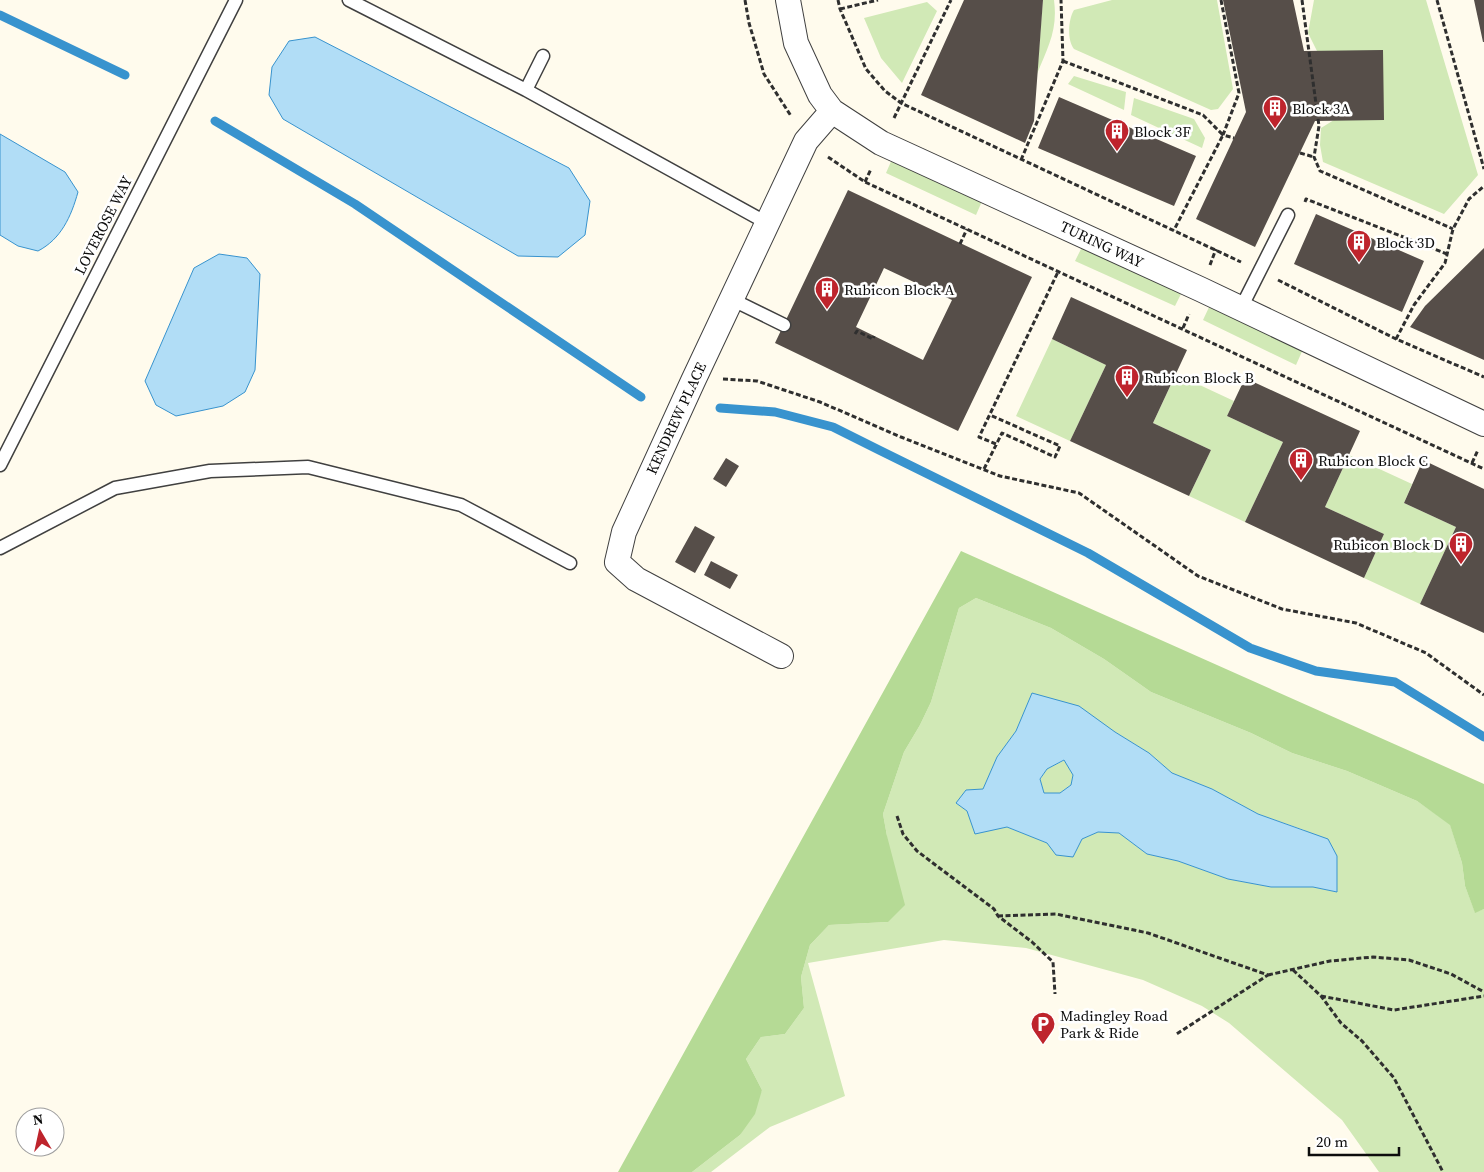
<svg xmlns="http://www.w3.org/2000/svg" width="1484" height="1172" viewBox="0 0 1484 1172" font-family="'Source Serif 4',serif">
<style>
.green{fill:#d1e9b6;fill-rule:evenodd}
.forest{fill:#b5da95}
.water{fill:#b1ddf6;stroke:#3893ce;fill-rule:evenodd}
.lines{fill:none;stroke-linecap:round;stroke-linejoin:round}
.stream{stroke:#3893ce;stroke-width:9}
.building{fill:#564e49;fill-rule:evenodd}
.lane-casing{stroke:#404040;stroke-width:15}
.street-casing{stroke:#404040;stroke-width:26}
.path{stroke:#2f2f2f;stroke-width:3;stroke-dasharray:5 2.5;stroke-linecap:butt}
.lane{stroke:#fff;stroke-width:12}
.street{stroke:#fff;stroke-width:24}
.labels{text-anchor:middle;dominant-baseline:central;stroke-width:5;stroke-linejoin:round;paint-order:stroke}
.poi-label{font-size:15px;fill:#0d0d0d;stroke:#fff;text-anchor:start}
.street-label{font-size:15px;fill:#0d0d0d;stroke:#fff}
</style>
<rect width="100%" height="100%" fill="#fffbed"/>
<path class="green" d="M1043 0H1054C1058 30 1048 47 1037 74Z
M1112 0H1217L1233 89 1218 109 1211 110 1074 49C1067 40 1068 20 1074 10Z
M1314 0H1426L1478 175 1444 214 1323 162 1320 145 1321 128 1334 120 1317 51 1308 33Z
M927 2 937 11 902 83 881 58 864 18Z
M1074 76 1126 92 1124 110 1068 84Z
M1134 98 1194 119 1205 138 1202 148 1131 115Z
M893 157 983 199 976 215 886 173Z
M1083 245 1183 290 1175 306 1075 261Z
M1211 303 1304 347 1296 365 1203 320Z
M1052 339 1106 365 1070 441 1016 416Z
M1176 374 1234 401 1227 416 1283 442 1245 522 1189 496 1211 450 1153 423Z
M1349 455 1412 484 1404 503 1456 527 1420 604 1364 578 1384 534 1325 507Z
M976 598 1051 628 1104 659 1151 692 1251 733 1292 753 1347 771 1417 801 1450 824 1462 863 1465 886 1475 912 1484 909V1172H1379L1342 1120 1229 1023 1202 1006 1143 980 1026 948 944 940 808 963 845 1096 770 1127 711 1172H692L740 1135 762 1090 746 1059 761 1037 785 1034 804 1008 801 977 810 945 829 925 888 922 887 836 883 814 904 752 920 725 931 702 959 608ZM1033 693 1115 732 1149 753 1172 773 1212 789 1258 814 1304 830 1337 892 1313 887H1271L1228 879 1178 861 1147 854 1119 833 1098 832 1082 839 1047 843 1007 827 975 833 967 811 956 803 983 790 997 757 1016 731Z
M1065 760 1073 775 1071 785 1060 793H1044L1040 780 1047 769Z"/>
<path class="forest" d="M961 551 1484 784V909L1475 913 1465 886 1462 863 1450 825 1417 801 1347 771 1292 753 1251 733 1151 692 1104 659 1051 628 976 598 959 608 931 702 920 725 904 752 883 814 887 836 905 905 888 922 829 925 810 945 801 977 804 1008 785 1034 761 1037 746 1059 762 1090 755 1114 740 1135 692 1172H618Z"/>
<path class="water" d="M315 37 569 168 590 201 585 235 558 257 518 256 283 119 269 95 272 67 289 41Z
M0 134 65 172 78 192C71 217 61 239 38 251L18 246 0 235Z
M219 254 247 258 260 274 255 370 245 392 223 406 176 416 156 405 145 381 194 268Z
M1032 693 1079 706 1115 732 1149 753 1172 773 1212 789 1258 814 1328 839 1337 856V892L1313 887H1271L1228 879 1178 861 1147 854 1119 833 1098 832 1082 839 1073 857 1056 855 1047 843 1007 827 975 834 967 811 956 803 966 790 983 789 997 757 1016 731ZM1064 760 1073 775 1071 785 1060 793H1044L1040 779 1047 769Z"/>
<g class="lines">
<path class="stream" d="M0 15 125 75
M215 121 355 204 641 397
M720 408 775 412 833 427 879 450 1088 553 1250 648 1316 671 1395 682 1484 737"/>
</g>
<path class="building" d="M964 0H1043L1034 121 1025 143 921 95Z
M1223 0H1293L1304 51 1383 50 1384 120 1315 121 1255 247 1196 219 1246 112Z
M1474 0H1484V42H1483Z
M1059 97 1196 156 1174 206 1038 148Z
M848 190 1032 277 958 431 775 343ZM884 268 952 300 923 360 856 327Z
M1316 214 1424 261 1402 312 1294 264Z
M1484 248V360L1410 327 1425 306Z
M1071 297 1187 350 1153 423 1211 450 1189 496 1070 441 1106 365 1052 339Z
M1245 378 1360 431 1325 507 1384 534 1364 578 1245 522 1283 442 1227 416Z
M726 458 739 466 726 487 713 479Z
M1423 460 1484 489V633L1420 604 1456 527 1404 503Z
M695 526 715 537 695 573 675 562Z
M711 561 738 575 730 589 704 575Z"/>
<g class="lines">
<defs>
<path id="lane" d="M349 0 526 90 767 223
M526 90 543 56
M731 299 784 325
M1241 308 1288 215
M0 465 236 0
M0 548 115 488 210 471 308 467 461 505 570 563"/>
<path id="street" d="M788 0 796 43 820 95 832 111 881 143 1200 289 1484 424
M781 656 636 579 617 562 624 532 693 381 806 141 832 111"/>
</defs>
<use href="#lane" class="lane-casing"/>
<use href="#street" class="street-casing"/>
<path class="path" d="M745 0 749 23 764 74 791 116
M838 0 840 9 866 69 885 91 901 103 1241 262
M1221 0 1239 93 1223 135 1234 138
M1302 0 1319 126 1314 157 1320 171 1453 229
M1437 0 1484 169
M840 9 878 0
M1063 61 1203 115 1223 135 1174 230
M894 118 951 0
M1300 153 1314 157
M828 157 865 182 1484 469
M1021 160 1063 61 1061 0
M865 182 871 169
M1305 202 1306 199 1447 254
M960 244 967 229
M1210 265 1216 249
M1278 280 1396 339 1484 377
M1183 328 1189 314
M855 334 857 331 873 339 874 336
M1396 339 1414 305 1445 263 1453 229 1469 199 1484 186
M723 379 757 381 820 402 901 437 1000 476 1079 493 1198 576 1282 609 1356 623 1426 653 1484 695
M996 444 979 437 1058 272
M1472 463 1478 450
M984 469 1002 433 1055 457 1060 446 990 415
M897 816 903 834 917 851 994 909 998 916 1032 942 1053 962 1055 994
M998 916 1056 914 1148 933 1268 975 1175 1035
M1293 970 1321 996 1341 1023 1362 1041 1394 1078 1443 1172
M1268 975 1330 961 1373 957 1409 960 1451 974 1484 992
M1321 996 1394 1010 1484 996"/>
<use href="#lane" class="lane"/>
<use href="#street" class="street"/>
</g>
<defs>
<symbol id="building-pin" viewBox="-11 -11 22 30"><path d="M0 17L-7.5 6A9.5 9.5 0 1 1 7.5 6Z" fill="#be242c" stroke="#fff"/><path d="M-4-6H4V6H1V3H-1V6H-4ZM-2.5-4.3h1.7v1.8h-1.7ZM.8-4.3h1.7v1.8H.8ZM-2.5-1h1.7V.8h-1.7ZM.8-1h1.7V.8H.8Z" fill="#fff"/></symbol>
<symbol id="parking-pin" viewBox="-11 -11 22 30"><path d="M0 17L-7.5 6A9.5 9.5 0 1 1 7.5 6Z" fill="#be242c" stroke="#fff"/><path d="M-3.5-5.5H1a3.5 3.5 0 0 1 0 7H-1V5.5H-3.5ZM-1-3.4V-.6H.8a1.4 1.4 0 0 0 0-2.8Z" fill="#fff"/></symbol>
</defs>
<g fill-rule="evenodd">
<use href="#building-pin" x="1261" y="94" width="28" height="38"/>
<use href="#building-pin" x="1103" y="117" width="28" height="38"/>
<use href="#building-pin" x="1345" y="228" width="28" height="38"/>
<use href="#building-pin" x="813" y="275" width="28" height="38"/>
<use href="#building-pin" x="1113" y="363" width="28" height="38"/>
<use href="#building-pin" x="1287" y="446" width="28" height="38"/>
<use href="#building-pin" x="1447" y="530" width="28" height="38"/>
<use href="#parking-pin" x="1029" y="1010" width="28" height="38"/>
</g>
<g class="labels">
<g class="poi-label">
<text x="1292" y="108">Block 3A</text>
<text x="1134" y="131">Block 3F</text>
<text x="1376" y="242">Block 3D</text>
<text x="844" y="289">Rubicon Block A</text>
<text x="1144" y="377">Rubicon Block B</text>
<text x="1318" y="460">Rubicon Block C</text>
<text x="1444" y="544" text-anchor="end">Rubicon Block D</text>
<text x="1060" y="1015">Madingley Road<tspan x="1060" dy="17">Park &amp; Ride</tspan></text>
</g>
<g class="street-label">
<text transform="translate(103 225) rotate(-63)">LOVEROSE WAY</text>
<text transform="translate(1102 244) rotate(25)">TURING WAY</text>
<text transform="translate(676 418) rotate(-65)">KENDREW PLACE</text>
</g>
</g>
<g transform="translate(40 1132) rotate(351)"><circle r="24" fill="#ffffff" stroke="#9e9e9e"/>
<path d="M0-4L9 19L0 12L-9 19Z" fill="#be242c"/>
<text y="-8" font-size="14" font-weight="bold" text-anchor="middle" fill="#0d0d0d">N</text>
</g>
<path d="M1309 1147v8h90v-8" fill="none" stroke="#0d0d0d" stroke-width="2.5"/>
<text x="1316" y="1147" font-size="15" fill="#0d0d0d" stroke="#ffffff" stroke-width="4" paint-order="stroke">20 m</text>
</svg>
